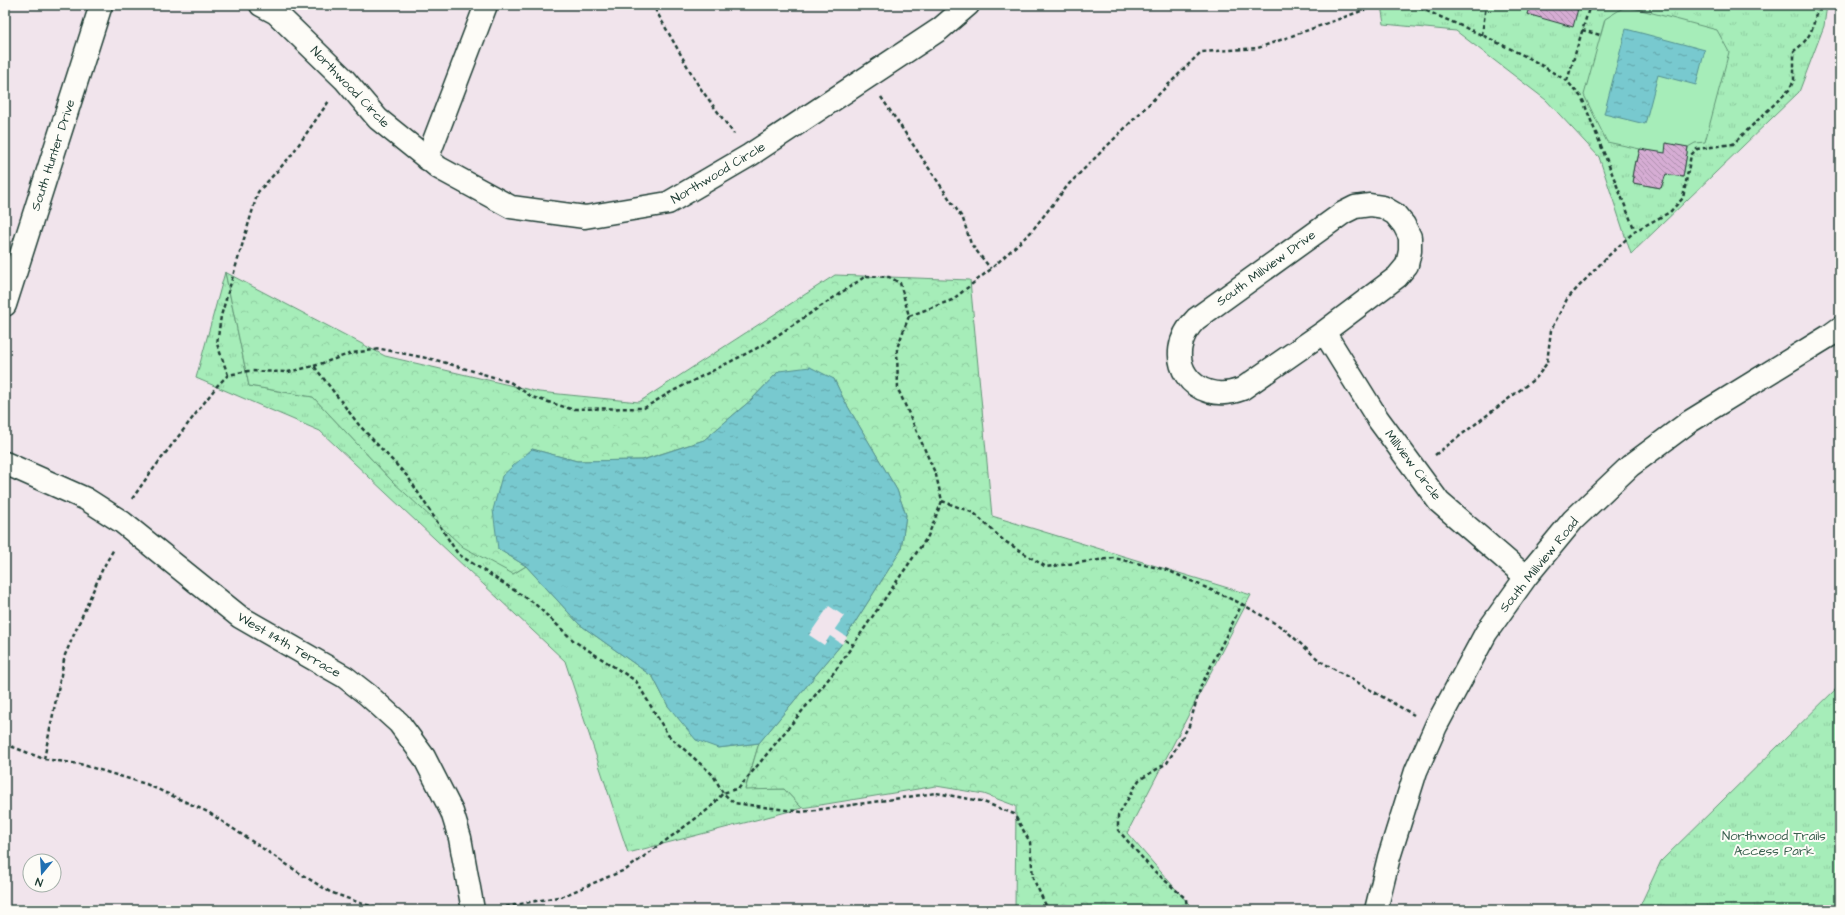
<svg xmlns="http://www.w3.org/2000/svg" width="1845" height="915" viewBox="0 0 1845 915" font-family="'Architects Daughter',sans-serif">
<style>
.grass{fill:url(#grass-tufts);stroke:#629576}
.forest{fill:url(#forest-crowns);stroke:#629576}
.pitch{fill:#a6edb9;stroke:#629576}
.water{fill:url(#water-ripples);stroke:#549191}
.pier{fill:#f1e4ec}
.building{fill:url(#building-back-hatch);stroke:#1f3d34}
.lines{fill:none;stroke-linecap:round;stroke-linejoin:round}
.street-casing{stroke:#1f3d34;stroke-width:25}
.path{stroke:#1f3d34;stroke-width:2.5;stroke-dasharray:4 3;stroke-linecap:butt}
.street{stroke:#fdfcf7;stroke-width:22}
.labels{text-anchor:middle;dominant-baseline:central;stroke-width:4;stroke-linejoin:round;paint-order:stroke}
.street-label{font-size:13px;fill:#1f3d34;stroke:#fdfcf7}
.park-label{font-size:13px;fill:#3a604f;stroke:#fdfcf7}
</style>
<defs>
<pattern id="grass-tufts" width="24" height="20" patternUnits="userSpaceOnUse"><rect width="24" height="20" fill="#a6edb9"/><path d="M3 7l-1-3M5 7V3M7 7l1-3M15 17l-1-3M17 17v-4M19 17l1-3" fill="none" stroke="#8ecca0"/></pattern>
<pattern id="forest-crowns" width="20" height="18" patternUnits="userSpaceOnUse"><rect width="20" height="18" fill="#a6edb9"/><path d="M2 6a3 3 0 1 1 6 0M12 15a3 3 0 1 1 6 0" fill="none" stroke="#8ecca0"/></pattern>
<pattern id="water-ripples" width="26" height="14" patternUnits="userSpaceOnUse"><rect width="26" height="14" fill="#78c9cf"/><path d="M2 4q2-2 4 0t4 0M15 11q2-2 4 0t4 0" fill="none" stroke="#62a4a9"/></pattern>
<pattern id="building-back-hatch" width="6" height="6" patternUnits="userSpaceOnUse"><rect width="6" height="6" fill="#d6add4"/><path d="M-1 5l2 2M0 0l6 6M5-1l2 2" fill="none" stroke="#ad8ead"/></pattern>
</defs>
<rect width="100%" height="100%" fill="#f1e4ec"/>
<filter id="ink" filterUnits="userSpaceOnUse"><feTurbulence type="fractalNoise" baseFrequency=".025" numOctaves="2"/><feDisplacementMap in="SourceGraphic" scale="8" xChannelSelector="R" yChannelSelector="G"/><feConvolveMatrix kernelMatrix="1 2 1 2 8 2 1 2 1" color-interpolation-filters="sRGB"/></filter>
<g filter="url(#ink)">
<path class="grass" d="M1381 5H1827L1824 26 1799 92 1631 254 1599 157 1546 100 1456 31 1384 24Z
M225 272 249 386 313 397 392 481 513 574 526 566 579 624 653 677 668 706 718 748 759 743 745 789H784L802 808 628 853 565 661 320 431 196 378Z
M1840 685V910H1638L1661 861Z"/>
<path class="forest" d="M225 272 385 356 539 392 639 402 835 275 970 280 992 516 1251 595 1127 833 1194 910H1015L1016 806 984 794 936 786 802 808 784 789 745 790 759 743 840 646 901 550 906 515 897 490 844 400 834 379 779 371 751 400 704 440 642 460 577 461 532 449 498 549 526 566 513 574 463 547 392 481 313 397 249 386Z"/>
<path class="pitch" d="M1626 6 1717 30 1729 52 1705 142 1695 143 1688 147 1683 177 1666 174 1661 188 1633 183 1634 177H1632L1635 161H1637L1640 149 1607 142 1584 95 1605 19Z"/>
<path class="water" d="M1626 29 1705 50 1696 85 1658 75 1645 124 1604 114Z
M810 367 834 379 844 400 897 490 906 515 901 550 840 646 759 743 718 748 696 740 668 706 653 677 579 624 526 566 498 549 493 510 502 476 532 449 577 461 643 460 704 440 751 400 779 371Z"/>
<path class="pier" d="M829 606 844 616 835 629 847 637 842 644 830 636 824 645 809 635Z"/>
<path class="building" d="M1530 5H1579L1573 27 1527 14Z
M1666 143 1688 147 1683 177 1666 174 1661 188 1633 183 1634 177H1632L1635 161 1637 162 1640 149 1665 153Z"/>
<g class="lines">
<defs>
<path id="street" d="M261 5 276 13 344 79 378 119 439 168 511 207 585 217 668 203 750 155 940 29 968 5
M427 159 486 5
M1370 205 1383 207 1395 214 1404 225 1410 237V251L1407 265 1397 277 1324 332 1242 389C1193 408 1158 357 1196 319L1343 213 1355 207Z
M5 305 101 5
M1324 332 1378 419 1439 502 1526 577
M5 463 86 499 122 522 240 617 345 677 368 695 399 723 424 757 452 812 460 838 473 910
M1376 910 1389 857 1416 771 1436 726 1486 633 1526 577 1573 520 1630 466 1689 422 1829 336 1840 328"/>
</defs>
<use href="#street" class="street-casing"/>
<path class="path" d="M661 5 655 9 698 85 734 134
M1406 5 1420 8 1482 35 1531 59 1567 81 1582 98 1635 231
M1582 30 1600 35
M1482 35 1486 5
M1567 81 1590 5
M881 97 963 219 971 244 991 269
M314 366 352 353 381 349 436 360 510 382 532 397 571 409 644 408 671 392 763 345 866 276 889 277 900 283 909 316 952 300 991 269 1031 232 1069 184 1201 52 1258 48 1378 5
M228 375 217 344 221 316 258 192 290 157 329 101
M1435 455 1537 377 1547 363 1551 330 1567 299 1605 259 1635 231 1670 212 1683 198 1691 155 1697 149 1733 144 1789 90 1794 80V51C1813 37 1813 26 1818 5
M132 499 148 476 217 386 228 375 248 371 288 372 314 366 359 425 408 477 458 554 534 603 574 641 636 681 668 735 713 775 723 793 734 803 802 812 936 793 981 801 1014 814 1030 842 1033 878 1048 910
M942 501 974 513 1003 540 1046 567 1114 558 1167 570 1242 604 1283 628 1320 661 1414 715
M845 640 853 645
M5 744 44 759 80 764 146 784 208 812 301 874 330 892 363 904 390 910
M44 759 65 655 103 568 114 549
M499 908 563 896 627 869 710 808 723 793 739 788 835 671 928 536 942 501 936 475 898 389 897 348 909 316
M360 910 363 904
M1187 910 1186 899 1152 869 1118 830V816L1139 780 1167 763 1189 726 1201 686 1242 604"/>
<use href="#street" class="street"/>
</g>
</g>
<g class="labels">
<g class="street-label">
<text transform="translate(350 87) rotate(46)">Northwood Circle</text>
<text transform="translate(53 155) rotate(-72)">South Hunter Drive</text>
<text transform="translate(718 173) rotate(-31)">Northwood Circle</text>
<text transform="translate(1266 268) rotate(-36)">South Millview Drive</text>
<text transform="translate(1413 465) rotate(53)">Millview Circle</text>
<text transform="translate(1539 565) rotate(-51)">South Millview Road</text>
<text transform="translate(289 645) rotate(30)">West 114th Terrace</text>
</g>
<g class="park-label">
<text x="1774" y="836">Northwood Trails<tspan x="1774" dy="15">Access Park</tspan></text>
</g>
</g>
<rect width="1845" height="915" fill="none" stroke="#fdfcf7" stroke-width="20"/>
<rect x="10" y="10" width="1825" height="895" fill="none" stroke="#1f3d34" stroke-width="1.5" filter="url(#ink)"/>
<g transform="translate(42 873) rotate(198)"><circle r="19" fill="#fdfcf7" stroke="#a4b0a9"/>
<path d="M0-3L7 15L0 10L-7 15Z" fill="#1f6fb2"/>
<text y="-6" font-size="11" font-weight="bold" text-anchor="middle" fill="#1f3d34">N</text>
</g>
</svg>
